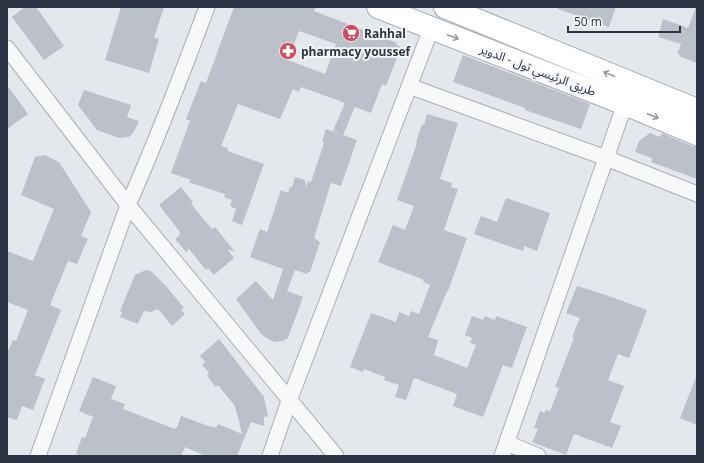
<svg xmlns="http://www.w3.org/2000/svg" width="704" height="463" viewBox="0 0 704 463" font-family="'Open Sans','Noto Sans Arabic',sans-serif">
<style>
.building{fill:#bbc0ca;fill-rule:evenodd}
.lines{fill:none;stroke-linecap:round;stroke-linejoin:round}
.minor-casing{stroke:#a9aeb7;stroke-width:17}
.primary-casing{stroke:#a3abb8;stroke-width:24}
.minor{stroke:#f7f8fa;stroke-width:15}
.primary{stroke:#fff;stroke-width:22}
.oneway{stroke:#959aa2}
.labels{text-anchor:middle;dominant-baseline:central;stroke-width:4;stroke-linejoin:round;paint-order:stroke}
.poi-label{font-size:12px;font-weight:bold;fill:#2b3445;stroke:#f4f6f9;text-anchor:start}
.street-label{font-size:12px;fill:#2b3445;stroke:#f4f6f9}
</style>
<rect width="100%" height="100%" fill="#e4e7ec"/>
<path class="building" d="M25 7H36L64 46 44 60 12 17Z
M121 7H164L154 38 159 39 149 73 105 60Z
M234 7H316L314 11 397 43 396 45 401 47 386 86 382 84 371 113 355 107 343 135 333 131 345 103 301 87 299 92 293 89 280 119 238 104 221 146 228 148 227 150 230 152 264 164 242 225 232 221 236 209 230 206 232 200 224 197 225 194 188 182 191 180 171 173 190 121 186 119 201 81 206 83ZM299 31 336 44 325 74 288 60Z
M558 7H616L609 27 558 9Z
M696 7H697V63L679 56 680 54H677L681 44 658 37 663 19 688 28Z
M463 55 590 104 581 129 525 110V108L453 82Z
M7 85 28 114 7 129Z
M84 90 131 105 127 117 139 121 135 130 132 134 129 137 119 138 97 130 78 105Z
M427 114 458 123 440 179 452 183 451 187 458 189 444 230 467 238 448 291H447L428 337 438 340 434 355 467 368 476 345 470 343 472 338 465 335 472 316 483 320 485 316 495 320 496 316 527 327 512 368 503 365 483 417 453 406 457 394 414 378 406 400 395 397 399 385 384 380 385 377 364 369 363 372 350 367 371 313 396 322 399 312 409 316 411 311 419 314 430 285 423 282 424 280 378 262 393 225 405 230 414 206 397 200 417 143 416 142 422 124 424 125Z
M326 129 357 140 341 186 331 183 314 238 320 242 310 272H308L307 274 295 270 287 291 303 297 288 338 283 341 275 342 268 339 261 334 236 299 256 281 273 300 283 269 250 257 260 229 267 232 281 190 288 193 290 187H292L295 177 305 180 306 188 308 181 311 182 324 143 322 142Z
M650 133 660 137 662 133 692 146H697V179L651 162 652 158 635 152 639 141Z
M45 155 59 162 91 212 81 236 88 239 82 252 77 264 68 261 50 305 61 310 35 375 45 379 33 410 22 406 17 420 7 417V353L13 340 16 341 28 310 7 302V251L33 261 54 209 21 195 35 157Z
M181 187 193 202 191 203 195 209 212 229 215 227 235 252 227 249 234 258 214 275 208 268 206 270 189 249 186 252 175 239 180 235 179 233 180 232 159 205Z
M506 198 550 213 537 251 524 246 523 251 474 234 481 216 497 222Z
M146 270 151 271 166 286 184 308 181 310 185 314 172 326 158 309 151 312 144 311 138 324 120 317 122 312 120 311 135 275Z
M577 286 600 293 647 310 629 358 618 354 608 380 624 386 610 422 621 426 612 448 574 434 566 455 532 442 538 429 534 428 540 411 544 413 546 410 550 411 559 388 555 387 574 338 572 337 580 318 566 313Z
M219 339 264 397 268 416 264 417V426L251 422 237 456H206L185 447 181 456H82L76 454 82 437 85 438 93 417 79 411 93 377 116 386 111 399 125 404 123 409 175 429 176 427 177 428 181 416 211 427V426L216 428 218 424 242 434 235 406 218 385 216 387 207 376 209 373 202 365 205 362 200 356Z
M696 377H697V425L680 418Z"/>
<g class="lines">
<defs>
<path id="minor" d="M7 48 128 205 336 456
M409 86 606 158 697 194
M507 443 538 456
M38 456 128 205C157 140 182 74 207 7
M270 456 289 401 431 29
M502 456 628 95"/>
<path id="primary" d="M378 7 625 104 697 134
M445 7 697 110"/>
</defs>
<use href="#minor" class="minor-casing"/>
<use href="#primary" class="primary-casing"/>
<use href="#minor" class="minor"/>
<use href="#primary" class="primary"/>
</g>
<defs><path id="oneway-shaft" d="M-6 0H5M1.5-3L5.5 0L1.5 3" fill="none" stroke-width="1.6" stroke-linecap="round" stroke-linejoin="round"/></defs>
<g class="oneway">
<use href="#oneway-shaft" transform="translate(453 37) rotate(21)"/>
<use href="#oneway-shaft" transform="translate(609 74) rotate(-158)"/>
<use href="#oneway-shaft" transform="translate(653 116) rotate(23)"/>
</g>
<defs>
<symbol id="supermarket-disc" viewBox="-11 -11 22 22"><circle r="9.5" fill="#d1495b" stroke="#f4f6f9"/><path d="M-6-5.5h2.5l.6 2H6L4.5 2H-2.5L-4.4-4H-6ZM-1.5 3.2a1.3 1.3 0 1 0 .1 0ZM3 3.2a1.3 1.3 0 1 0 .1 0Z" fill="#fff"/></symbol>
<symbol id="pharmacy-disc" viewBox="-11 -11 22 22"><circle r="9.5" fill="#d1495b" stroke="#f4f6f9"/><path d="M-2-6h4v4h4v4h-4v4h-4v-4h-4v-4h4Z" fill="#fff"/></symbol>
</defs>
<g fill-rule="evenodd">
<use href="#supermarket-disc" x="341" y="23" width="20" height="20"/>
<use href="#pharmacy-disc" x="278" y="41" width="20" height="20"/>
</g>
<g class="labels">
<g class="poi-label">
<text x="364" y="33">Rahhal</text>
<text x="301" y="51">pharmacy youssef</text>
</g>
<g class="street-label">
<text transform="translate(538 70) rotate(21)">طريق الرئيسي تول - الدوير</text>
</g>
</g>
<rect width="704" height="463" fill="none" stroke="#2b3445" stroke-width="16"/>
<path d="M568 26v6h112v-6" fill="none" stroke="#2b3445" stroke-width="2"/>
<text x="574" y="26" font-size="12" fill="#2b3445" stroke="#f4f6f9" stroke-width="3" paint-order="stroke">50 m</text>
</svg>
